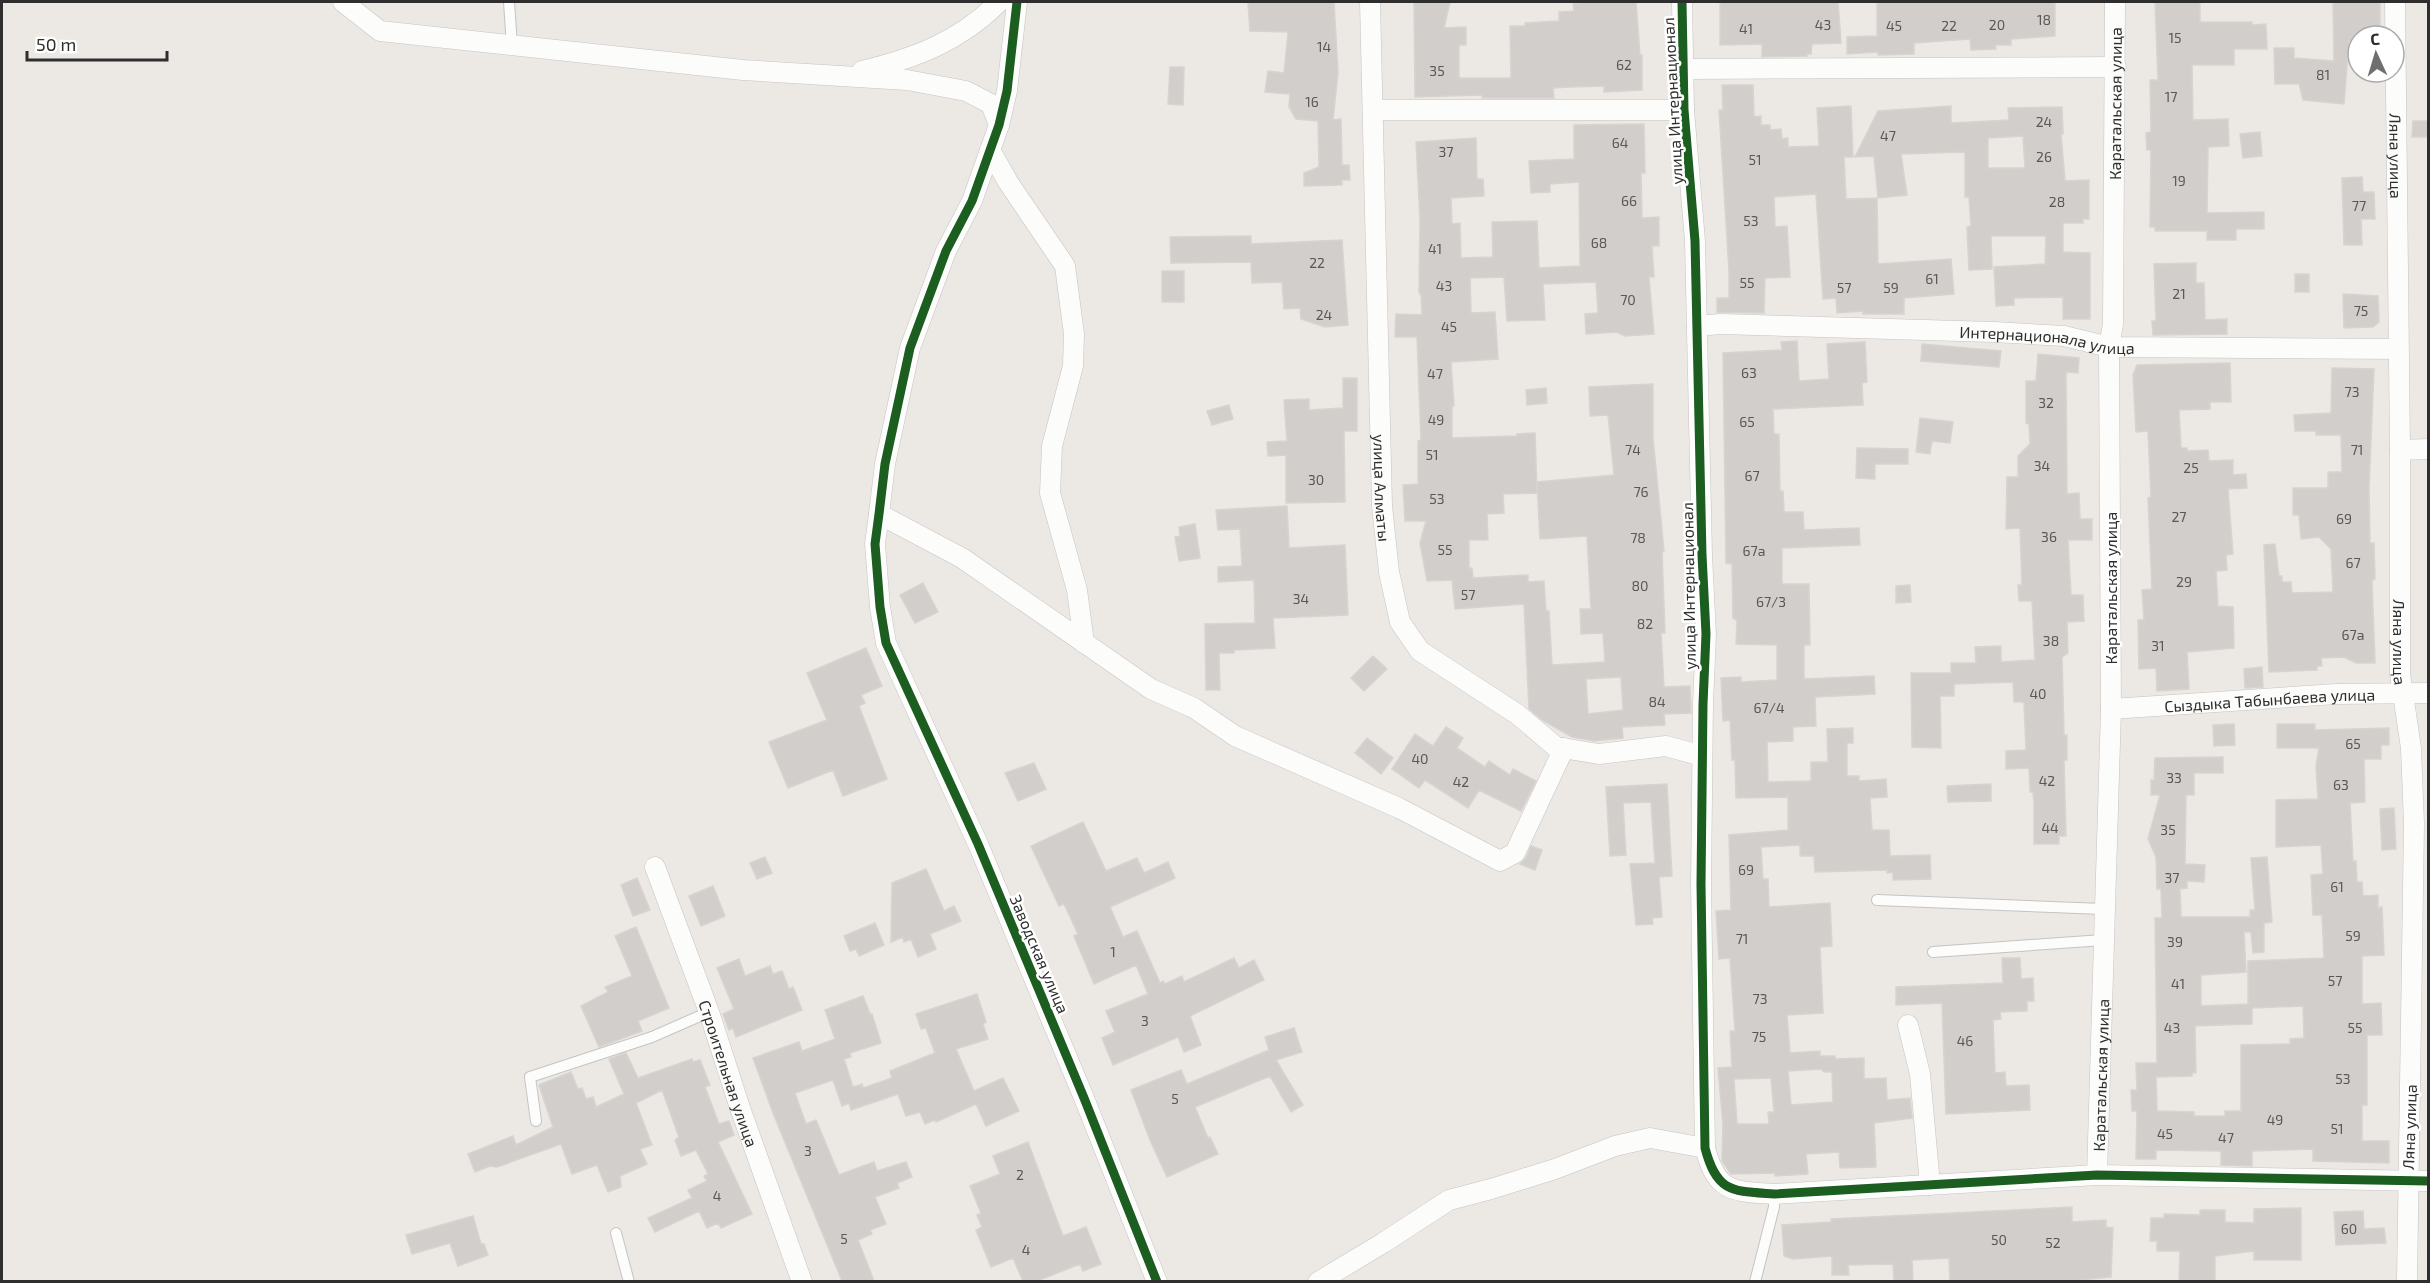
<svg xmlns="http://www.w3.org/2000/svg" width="2430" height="1283" viewBox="0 0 2430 1283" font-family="'Exo 2',sans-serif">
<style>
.building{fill:#d1cecb;stroke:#d7d4d0;stroke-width:1.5;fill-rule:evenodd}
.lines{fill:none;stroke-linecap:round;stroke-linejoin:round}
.lane-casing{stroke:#c5c4c5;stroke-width:12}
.street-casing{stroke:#c5c4c5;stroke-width:21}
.lane{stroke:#fcfcfb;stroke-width:10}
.street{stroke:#fcfcfb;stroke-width:20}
.cycleway-casing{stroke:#fff;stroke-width:13}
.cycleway{stroke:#1b5e20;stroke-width:9}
.labels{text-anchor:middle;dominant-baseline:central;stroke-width:5;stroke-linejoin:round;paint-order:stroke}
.number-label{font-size:14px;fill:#585857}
.street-label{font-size:16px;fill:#2e2e2e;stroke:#fff}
</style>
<rect width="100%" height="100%" fill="#ece8e4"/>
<path class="building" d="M1248 2H1334L1338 73 1333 120 1341 119 1342 165H1349L1350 180H1342V185L1304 186V173L1319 167 1318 121 1296 119 1289 107 1290 94 1265 92 1268 71 1284 73 1288 32 1250 31Z
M1414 2H1450L1444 28 1466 27V45H1459V78H1511L1510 26H1525V23L1559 21V12L1574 11 1573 4 1579 3V2H1636L1640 55H1642V90L1604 92V86L1570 87 1553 88 1554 98H1482V95L1415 97Z
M1720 2H1838L1841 43 1812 44 1811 54H1807V56L1762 57V44L1720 45Z
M1877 2H2055V36L2011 39V45H1995L1996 49 1971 50 1970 39 1914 43V54L1878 55V52L1847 54V37L1877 36Z
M2155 2H2200V22H2252V25L2266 24 2267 49H2234V65H2192L2193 120 2228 119 2229 146 2208 147 2207 213 2264 212V229H2236V240H2207V231H2155V227H2150L2151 150H2147L2146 133 2151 132 2150 80H2158Z
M2333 2H2380V26H2374V36H2358V41H2349L2344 104 2303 100 2299 84H2275L2274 48H2294V58L2334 61Z
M1170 67H1184L1183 105 1168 104Z
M1722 85H1753L1754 117 1761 116V125H1770V130L1781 129 1782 139 1788 138V147L1819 146 1817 108 1851 106 1853 157H1844L1846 199 1877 198 1878 264 1951 259 1954 294 1904 298V314H1863V311L1837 313 1836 298 1823 299 1816 194 1774 197 1775 227 1787 226 1790 277 1765 278 1764 313 1717 312V298H1729V271L1719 110H1723Z
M1951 106V123L2009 120 2008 108 2062 107 2063 134H2061L2065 181 2089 180V219H2083V223H2063V252L2090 253V319H2063V297L2014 298V305L1996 306 1994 267 2045 264 2046 236H1991L1992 269 1969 270 1967 227 1971 226 1969 197H1965V152L1901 154 1907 195 1878 198 1874 156 1855 157 1878 111ZM2023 136 2025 168H1988V138Z
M2413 121H2428V137H2412Z
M1644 124 1645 173H1641L1642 218 1659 217V246H1652L1654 277H1649L1654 334 1625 336 1616 332 1586 334 1585 314 1598 313 1596 282 1543 284 1545 320 1507 321 1504 277 1470 278 1471 313 1495 312 1498 359 1451 362 1454 406H1452V438L1517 436V434L1535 433 1537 493 1503 494 1504 513 1487 514 1488 540H1469V568H1472L1473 578 1528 575V582L1544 581 1546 611H1549L1552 665 1605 662 1603 633 1581 634 1580 609H1591L1587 536 1540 539 1537 482 1614 475 1608 415 1590 416 1589 387 1653 384V438L1664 551 1662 552 1665 633H1661L1664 687 1690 686 1691 713 1664 714 1665 725 1622 727 1623 738 1594 741 1572 737 1542 720 1529 709 1524 604 1455 609 1452 580 1427 581 1420 543 1426 521H1405L1403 485 1418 484V441L1421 440 1417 337H1395L1396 314 1422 315 1421 295 1419 292 1420 220 1416 142 1476 138 1477 179H1483L1484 196 1451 198 1452 224 1460 223 1461 258 1493 257 1492 222 1537 221 1539 268 1580 266 1579 182 1550 184V192L1531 193 1529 161 1574 159V125ZM1621 677 1623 710 1588 714 1586 679Z
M2260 132 2262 156 2243 158 2240 134Z
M2362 177 2363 192H2374L2375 219H2361L2362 245H2344L2342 178Z
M1251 236V244L1342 240 1348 325 1325 327 1301 319 1300 308 1284 309 1282 282 1252 283 1251 262 1171 263 1170 237Z
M2196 263V283H2204L2205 320 2227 319V334L2153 335 2152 321H2156L2154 264Z
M1162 271H1184V302H1162Z
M2295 274H2309V292H2295Z
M2343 294 2378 296 2379 322 2373 327 2344 328Z
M1797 341 1799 381 1829 379 1827 344 1865 342 1867 382 1862 383 1863 405 1773 409 1774 434H1779L1780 491H1783L1784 512H1803L1804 530 1859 528 1860 545 1782 548V584H1809L1810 645H1804V679L1874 676 1875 694 1815 697 1816 726 1793 727V741L1767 742 1768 782 1811 781V762H1828L1827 729 1853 728V743H1847V776H1859V781L1886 779 1887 797 1870 798 1872 830H1889L1890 856 1930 855 1931 879 1893 880V872L1887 873V870L1815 872 1814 856H1800V845L1761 847 1763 879H1768L1769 907 1830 903 1832 946 1820 947 1823 1013 1787 1015 1790 1053 1820 1051V1056H1835V1059L1864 1058V1079L1886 1078 1887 1100 1910 1098 1912 1118 1874 1123 1876 1167 1840 1168 1839 1152 1806 1154 1808 1174 1775 1176V1173L1731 1174 1722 1161 1723 1125 1718 1068 1732 1067 1730 1031H1735L1730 958 1719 959 1716 911 1731 910 1729 835 1788 830V797L1736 798 1735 760H1732L1730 720 1723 721 1721 678 1741 677V682L1777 680V645L1736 644 1737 620 1733 618 1732 564 1726 563 1723 353 1782 350 1781 342ZM1821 1069 1824 1072H1832L1833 1102 1791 1105 1788 1071ZM1771 1078 1774 1112H1768L1769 1124H1737L1734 1079Z
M1922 344 2001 351 1999 367 1921 361Z
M2038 354 2079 358 2078 373 2066 372 2067 494 2079 493 2080 519H2092V540H2068L2071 595H2083L2084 621 2067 622 2068 653 2062 657 2064 735H2067V760H2064L2066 836H2059V844H2034V802L2033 792H2030L2029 768 2006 769V751L2026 750 2024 702H2014L2013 682 1954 684V696H1940L1941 748 1912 747 1911 673H1951V663H1976L1975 647 2001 646V662L2035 660 2032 601H2019L2018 585H2022L2020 528 2006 529 2007 477H2018V456L2030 444 2029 424 2026 423V381H2036Z
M2230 363 2231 402H2210V409L2179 410 2181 448H2187V451L2208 450 2209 461 2233 460V475L2246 474 2247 488 2228 489 2233 554 2226 555 2227 570 2216 571 2218 606 2233 607 2234 648 2187 652 2189 689 2157 691 2156 668 2139 669 2138 620H2144L2142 590 2152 589 2148 498 2151 497 2148 431 2136 432 2133 375 2137 365Z
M2332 368 2374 369 2369 488 2370 543H2374L2375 579 2372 580 2375 663H2356L2344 657 2321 658 2322 666H2317V670L2269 672 2264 545 2275 544 2279 576H2282V582H2291L2292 593 2333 592 2331 549 2319 537 2301 539 2299 515H2293V488H2328V472H2342L2341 435H2316V431H2295L2294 415 2331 413Z
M1343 378H1357V431H1344L1345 502 1286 503V455L1268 456 1267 442 1287 441 1284 400 1309 399V410L1343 408Z
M1546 388 1547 403 1527 405 1526 390Z
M1229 405 1233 419 1212 425 1207 411Z
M1920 418 1953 422 1950 443 1932 441 1930 454 1916 452Z
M1857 448 1908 449V464H1875V479L1856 478Z
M1287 506 1289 548 1345 545 1348 615 1273 618 1275 648 1234 650V653H1219L1220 690H1206L1205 624 1255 623 1254 580 1218 582V567L1242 566 1240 529 1218 530 1216 510Z
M1195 524 1200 558 1179 561 1175 537 1180 536 1179 527Z
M923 583 938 612 915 623 900 595Z
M1910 585 1911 602 1896 603V586Z
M866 648 882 686 861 695 865 703 859 706 887 779 843 796 833 770 788 788 769 742 827 720 807 673Z
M1373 656 1387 669 1364 691 1351 678Z
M2262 667 2263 687 2245 688 2244 669Z
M2234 724 2235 745 2214 746 2213 725Z
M2277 724H2315V730L2389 728V745H2381V759H2364L2365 802 2350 803 2353 861H2356L2357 882H2362L2363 896 2378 895V908L2382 907 2384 955 2362 956V1004L2381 1003 2382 1035H2367V1105H2362V1141H2389V1163L2313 1161V1149L2252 1151V1166L2221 1165V1151L2156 1150V1159H2136L2137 1111H2132L2131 1090H2137L2136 1063H2157L2155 918H2162L2161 889H2157L2156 857 2148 839 2160 795H2151V780H2154L2155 758 2223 757V773H2194V795H2186L2185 864 2205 865 2204 882 2187 881V888L2180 889 2181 917H2250V910H2255L2251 858 2267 857 2272 922 2264 923V952L2253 953 2251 932H2244L2246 972 2201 975V1006L2248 1004V961L2324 958 2322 915H2313L2311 875 2323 874 2321 845 2276 847V800L2318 799 2316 765 2319 748H2277ZM2303 1006 2304 1038 2290 1039V1044L2241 1045V1111H2225V1116H2194V1112L2157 1111 2156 1077 2192 1076V1073H2196L2195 1026 2252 1024V1008Z
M1446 727 1463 738 1457 748 1485 767 1489 761 1510 775 1513 769 1536 781 1521 811 1479 790 1468 808 1425 780 1419 788 1392 769 1415 734 1433 746Z
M1367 738 1393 758 1381 774 1355 753Z
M1034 763 1046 789 1018 801 1005 773Z
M1667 784 1672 876 1659 877 1662 917 1652 918 1653 924 1636 925 1630 864 1655 863 1651 802 1623 803 1626 855 1610 856 1606 787Z
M1991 784V801L1948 802 1947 786Z
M2394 808 2396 849 2382 850 2380 809Z
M1083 822 1106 871 1137 858 1144 873 1168 862 1175 878 1110 907 1123 937 1137 931 1160 983 1163 981 1165 984 1182 976 1184 982 1234 958 1239 968 1254 960 1264 980 1190 1016 1201 1045 1184 1052 1178 1037 1113 1065 1102 1038 1115 1032 1106 1011 1148 994 1136 965 1094 984 1074 936 1078 934 1064 904 1059 906 1031 846Z
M1531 846 1542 850 1535 870 1520 864 1526 858Z
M765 857 772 873 757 879 750 863Z
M926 869 944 911 954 906 961 921 930 934 936 949 918 957 911 939 904 942 903 937 891 942 892 883Z
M637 878 650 910 633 916 621 885Z
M713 886 725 916 701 926 689 896Z
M875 923 884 945 859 956 856 949 850 951 844 936Z
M636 927 669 1008 638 1021 642 1031 599 1047 581 1006 608 992 605 987 632 976 615 936Z
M2002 958H2020L2021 979 2033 978 2034 1001H2027V1011L2000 1012 2001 1019 1993 1020 1995 1073 2005 1072 2006 1086 2029 1085 2030 1110 1946 1114 1942 1003 1896 1005V987L2003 983Z
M739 959 745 976 770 966 773 974 782 971 789 989 793 987 802 1010 736 1037 733 1028 729 1030 723 1014 734 1009 717 968Z
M977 994 986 1022 983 1024 988 1039 956 1049 974 1091 1003 1078 1019 1111 986 1126 976 1104 936 1122 935 1120 925 1124 920 1112 906 1116 898 1094 851 1110 849 1103 842 1106 833 1080 795 1093 806 1124 816 1120 839 1175 874 1162 877 1171 906 1162 912 1177 897 1183 899 1188 875 1197 886 1224 870 1230 872 1234 858 1240 874 1281H842L773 1113 753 1058 799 1042 802 1051 835 1039 825 1010 863 996 870 1014H872L881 1043 850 1053 851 1057 844 1059 853 1087 862 1084 863 1088 892 1078 890 1071 935 1053 926 1028 921 1029 916 1014Z
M1294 1028 1302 1052 1276 1060 1303 1105 1291 1112 1270 1076 1195 1107 1208 1138 1210 1137 1218 1154 1167 1177 1150 1140 1131 1090 1181 1070 1187 1084 1269 1050 1265 1037Z
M626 1053 638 1078 692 1059 693 1062 700 1060 710 1085 705 1087 719 1124 729 1121 734 1135 718 1142 752 1214 721 1228 718 1223 707 1228 699 1211 655 1232 648 1218 692 1198 688 1190 707 1181 704 1176 708 1174 696 1150 681 1156 675 1140 679 1137 662 1090 636 1103 652 1145 640 1149 647 1164 620 1176 621 1187 608 1192 597 1165 572 1174 561 1144 497 1167 490 1166 475 1172 468 1154 513 1136 516 1145 553 1127 539 1085 571 1072 578 1089 582 1088 586 1099 593 1097 596 1107 624 1094 609 1059Z
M1028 1142 1063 1236 1086 1227 1101 1264 1083 1271 1080 1264 1037 1281H1023L1013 1258 991 1267 976 1230 982 1227 977 1215 981 1213 970 1186 1000 1174 993 1156Z
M2072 1207V1222L2106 1220V1227L2113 1228 2111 1277 2070 1281H1950L1949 1258 1912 1260 1913 1281H1894L1893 1264 1848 1265 1849 1275H1832V1256L1793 1259 1784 1256 1782 1225 1831 1222V1219Z
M2301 1208V1260H2254V1251L2215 1256V1281H2179L2180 1251H2157V1241H2150L2151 1218H2164V1214L2200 1215V1210H2225V1222L2254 1223V1209Z
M2363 1211 2364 1229 2384 1228 2386 1243 2336 1245 2334 1212Z
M473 1216 481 1244H484L488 1255 458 1266 450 1243 412 1254 406 1235Z"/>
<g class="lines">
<defs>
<path id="lane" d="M509 2 512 46
M1877 900 2103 909
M1933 952 2103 940
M536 1121 530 1077 652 1037 709 1012
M616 1233 629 1282
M1755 1282 1774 1207V1194"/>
<g id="street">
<path d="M343 2 380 31 743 70 907 80 966 91 991 104 999 125"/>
<path d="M1017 2 1007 91 999 125 972 201 946 251 910 348 885 464 879 514 875 544 880 607 886 643 978 844 1084 1098 1157 1282"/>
<path id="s1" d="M1370 2 1382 506 1389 572 1400 622 1420 651 1517 714 1556 747 1599 754 1666 746 1702 756"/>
<path d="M1682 2 1684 110 1695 241 1702 555 1706 634 1703 704 1701 884 1705 1148C1717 1193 1732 1191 1774 1194L2097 1175 2428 1181"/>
<path id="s2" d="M2395 2 2400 450V674L2411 748 2414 824 2407 1282"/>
<path d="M1685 69 2116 67"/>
<path d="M862 71C916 58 960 41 999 2"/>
<path d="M1373 110H1684"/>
<path d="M990 150 1008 182 1065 266 1074 334 1073 366 1052 446 1050 493 1077 590 1084 643"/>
<path id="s3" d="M1697 326 1721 324 1994 332 2064 336 2109 347 2398 349"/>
<path d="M2400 450 2428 449"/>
<path d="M879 514 962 558 1151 689 1194 708 1235 736 1399 808 1500 861 1515 853 1564 748"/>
<path id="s4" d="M2111 709 2336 694 2428 693"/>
<path id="s5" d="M655 867 709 1012 740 1108 802 1282"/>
<path d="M1908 1025 1920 1074 1930 1185"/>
<path id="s6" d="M2097 1175 2111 709 2109 347 2113 324 2115 2"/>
<path d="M1318 1282 1383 1243 1449 1200 1491 1189 1555 1169 1615 1146 1650 1138 1705 1148"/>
</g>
</defs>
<use href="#lane" class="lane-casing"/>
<use href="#street" class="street-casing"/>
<use href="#lane" class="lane"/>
<use href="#street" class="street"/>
<defs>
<path id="cycleway" d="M1017 2 1007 91 999 125 972 201 946 251 910 348 885 464 879 514 875 544 880 607 886 643 978 844 1084 1098 1157 1282
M1682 2 1684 110 1695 241 1702 555 1706 634 1703 704 1701 884 1705 1148C1717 1193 1732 1191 1774 1194L2097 1175 2428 1181"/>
</defs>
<use href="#cycleway" class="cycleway-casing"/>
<use href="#cycleway" class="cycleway"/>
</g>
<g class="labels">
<g class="number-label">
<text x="2044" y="19">18</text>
<text x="1823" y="24">43</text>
<text x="1997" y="24">20</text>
<text x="1894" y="25">45</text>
<text x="1949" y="25">22</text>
<text x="1746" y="28">41</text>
<text x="2175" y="37">15</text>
<text x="1324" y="46">14</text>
<text x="1624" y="64">62</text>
<text x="1437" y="70">35</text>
<text x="2323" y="74">81</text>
<text x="2171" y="96">17</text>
<text x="1312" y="101">16</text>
<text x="2044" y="121">24</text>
<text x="1888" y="135">47</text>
<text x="1620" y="142">64</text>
<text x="1446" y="151">37</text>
<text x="2044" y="156">26</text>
<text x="1755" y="159">51</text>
<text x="2179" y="180">19</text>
<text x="1629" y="200">66</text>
<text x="2057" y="201">28</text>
<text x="2359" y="205">77</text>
<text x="1751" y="220">53</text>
<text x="1599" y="242">68</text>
<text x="1435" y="248">41</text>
<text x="1317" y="262">22</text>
<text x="1932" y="278">61</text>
<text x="1747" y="282">55</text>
<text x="1444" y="285">43</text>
<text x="1844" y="287">57</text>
<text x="1891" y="287">59</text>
<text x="2179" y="293">21</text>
<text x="1628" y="299">70</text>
<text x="2361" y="310">75</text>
<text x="1324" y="314">24</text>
<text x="1449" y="326">45</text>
<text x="1749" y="372">63</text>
<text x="1435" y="373">47</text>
<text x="2352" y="391">73</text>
<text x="2046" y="402">32</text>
<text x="1436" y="419">49</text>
<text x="1747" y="421">65</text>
<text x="1633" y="449">74</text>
<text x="2357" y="449">71</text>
<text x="1432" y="454">51</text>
<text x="2042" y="465">34</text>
<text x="2191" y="467">25</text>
<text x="1752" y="475">67</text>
<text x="1316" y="479">30</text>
<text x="1641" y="491">76</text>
<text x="1437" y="498">53</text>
<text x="2179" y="516">27</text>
<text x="2344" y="518">69</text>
<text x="2049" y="536">36</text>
<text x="1638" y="537">78</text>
<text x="1445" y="549">55</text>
<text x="1754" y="550">67а</text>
<text x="2353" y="562">67</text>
<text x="2184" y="581">29</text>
<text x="1640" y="585">80</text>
<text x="1468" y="594">57</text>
<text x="1301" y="598">34</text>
<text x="1771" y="601">67/3</text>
<text x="1645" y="623">82</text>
<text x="2353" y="634">67а</text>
<text x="2051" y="640">38</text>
<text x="2158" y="645">31</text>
<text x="2038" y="693">40</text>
<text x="1657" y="701">84</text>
<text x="1769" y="707">67/4</text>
<text x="2353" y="743">65</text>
<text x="1420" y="758">40</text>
<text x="2174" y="777">33</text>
<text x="2047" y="780">42</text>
<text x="1461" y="781">42</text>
<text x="2341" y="784">63</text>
<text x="2050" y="827">44</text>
<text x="2168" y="829">35</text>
<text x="1746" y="869">69</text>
<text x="2172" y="877">37</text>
<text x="2337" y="886">61</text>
<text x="2353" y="935">59</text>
<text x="1742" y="938">71</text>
<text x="2175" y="941">39</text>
<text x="1113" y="951">1</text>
<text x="2335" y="980">57</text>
<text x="2178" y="983">41</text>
<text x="1760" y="998">73</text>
<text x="1145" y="1020">3</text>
<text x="2172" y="1027">43</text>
<text x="2355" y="1027">55</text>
<text x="1759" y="1036">75</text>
<text x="1965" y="1040">46</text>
<text x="2343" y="1078">53</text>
<text x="1175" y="1098">5</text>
<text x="2275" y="1119">49</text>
<text x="2337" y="1128">51</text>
<text x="2165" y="1133">45</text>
<text x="2226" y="1137">47</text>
<text x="808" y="1150">3</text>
<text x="1020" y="1174">2</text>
<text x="717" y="1195">4</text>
<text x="2349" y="1228">60</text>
<text x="844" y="1238">5</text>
<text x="1999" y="1239">50</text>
<text x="2053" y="1242">52</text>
<text x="1026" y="1249">4</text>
</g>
<g class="street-label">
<text transform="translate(1672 101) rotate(-93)">улица Интернационал</text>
<text stroke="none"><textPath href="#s6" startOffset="1072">Каратальская улица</textPath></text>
<text stroke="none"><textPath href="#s2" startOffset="154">Ляна улица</textPath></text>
<text stroke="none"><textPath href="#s3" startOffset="351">Интернационала улица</textPath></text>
<text stroke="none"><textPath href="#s1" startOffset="486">улица Алматы</textPath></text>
<text transform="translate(1688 586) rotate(-91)">улица Интернационал</text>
<text transform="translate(2110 588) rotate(-90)">Каратальская улица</text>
<text stroke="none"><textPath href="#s2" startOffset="640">Ляна улица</textPath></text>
<text stroke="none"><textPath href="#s4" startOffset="159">Сыздыка Табынбаева улица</textPath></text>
<text transform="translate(1040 954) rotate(67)">Заводская улица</text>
<text stroke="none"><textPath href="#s5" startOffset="219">Строительная улица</textPath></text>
<text stroke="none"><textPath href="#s6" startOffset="100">Каратальская улица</textPath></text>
<text transform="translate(2409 1127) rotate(-88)">Ляна улица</text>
</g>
</g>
<rect width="2430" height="1283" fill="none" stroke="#2e2e2e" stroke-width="6"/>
<g transform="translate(2376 54) rotate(356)"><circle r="28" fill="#ffffff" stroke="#ababab" stroke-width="1.5"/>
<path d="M0-4.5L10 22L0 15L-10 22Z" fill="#706f6e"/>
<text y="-9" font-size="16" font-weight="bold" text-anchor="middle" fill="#2e2e2e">С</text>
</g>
<path d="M27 51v9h140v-9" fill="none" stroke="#2e2e2e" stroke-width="3"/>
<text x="36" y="51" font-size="18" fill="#2e2e2e" stroke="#ffffff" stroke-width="4.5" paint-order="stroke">50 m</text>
</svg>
